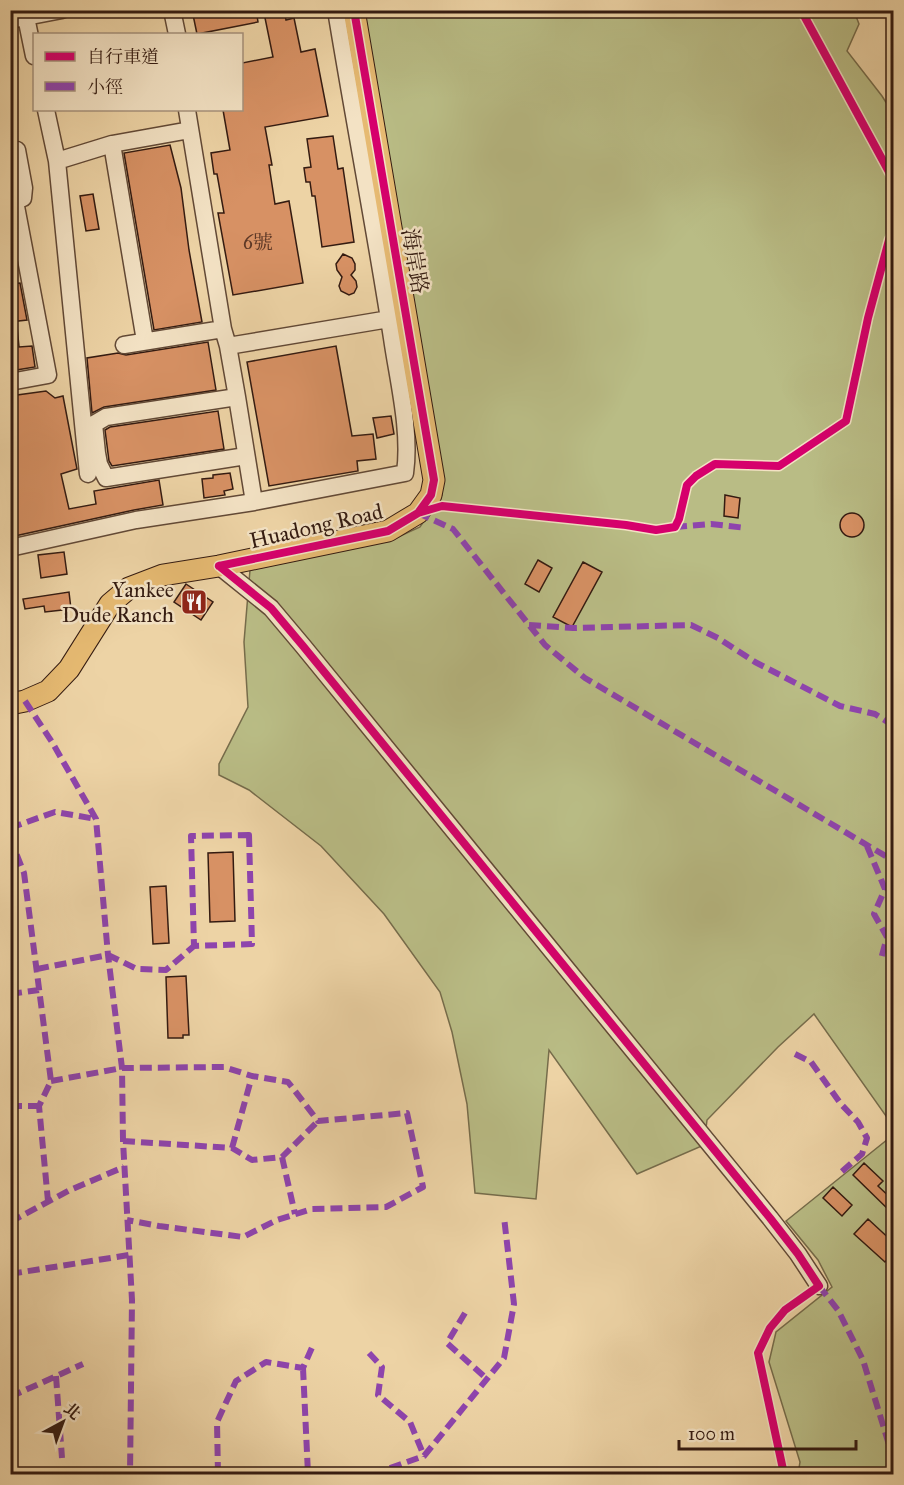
<svg xmlns="http://www.w3.org/2000/svg" width="904" height="1485" viewBox="0 0 904 1485" font-family="'IM FELL Great Primer','Noto Serif TC',serif">
<style>
.green{fill:#b9bc85;stroke:#766c4b;stroke-width:1.5}
.building{fill:#d79164;stroke:#341b11;stroke-width:1.5}
.lines{fill:none;stroke-linecap:round;stroke-linejoin:round}
.minor-casing{stroke:#624936;stroke-width:19}
.major-casing{stroke:#341b11;stroke-width:23}
.minor{stroke:#f3e2c4;stroke-width:16}
.major{stroke:#e6ba72;stroke-width:21}
.quiet{stroke:#8e44ad;stroke-width:6;stroke-dasharray:12 6;stroke-linecap:butt}
.cycleway-casing{stroke:#f3e2c4;stroke-width:11}
.cycleway{stroke:#d6006c;stroke-width:8}
.labels{text-anchor:middle;dominant-baseline:central;stroke-width:5;stroke-linejoin:round;paint-order:stroke}
.number-label{font-size:20px;fill:#5d3826}
.street-label{font-size:22px;fill:#341b11;stroke:#f3e2c4}
.poi-label{font-size:22px;fill:#341b11;stroke:#f3e2c4;text-anchor:end}
</style>
<rect width="100%" height="100%" fill="#edd3a5"/>
<filter id="stains"><feTurbulence type="fractalNoise" baseFrequency=".00333" numOctaves="4"/><feColorMatrix values="0 0 0 0 .2 0 0 0 0 .09 0 0 0 0 .02 0 0 0 .5 -.17"/></filter>
<radialGradient id="worn" r=".72"><stop offset=".6" stop-color="#630" stop-opacity="0"/><stop offset="1" stop-color="#630" stop-opacity=".3"/></radialGradient>
<path class="green" d="M363 11H854L859 24 847 51 882 96 894 115 893 1126 814 1014 778 1047 707 1120 704 1145 637 1174 549 1050 536 1199 475 1193 467 1104 452 1032 440 992 384 914 321 846 249 790 219 775V764L248 707 244 642 250 570 396 538 420 527 442 495Z
M893 1135V1474H798L800 1462 769 1362 776 1332 832 1287 818 1260 786 1221Z"/>
<path class="building" d="M192 10H256L258 22 197 34Z
M277 10H284L286 20 294 18 301 52 315 49 328 116 265 127 272 165H269L275 204 289 201 303 283 233 295 218 213H224L217 174H214L211 153 230 150 223 110H242V63L273 57 264 13Z
M333 136 338 169 343 168 354 242 322 247 315 196H312L310 182H306L304 168 311 167 307 139Z
M170 145 181 188 189 250 202 322 154 330 124 153Z
M93 194 99 229 86 231 80 196Z
M343 254 352 258 355 264V270L351 275 356 281 357 287 354 293 349 295 341 291 339 286 342 277 337 270 336 264Z
M20 283 27 320 10 322V284Z
M17 326 19 347 32 346 35 367 10 371V327Z
M208 342 216 390 104 407 92 413 87 358 118 353 126 355Z
M336 346 352 436 373 434 376 459 357 461 358 471 269 486 247 362Z
M46 391 55 398 63 396 77 469 61 474 69 509 96 504 94 491 159 480 163 505 134 510 10 537V396Z
M218 411 224 449 112 466 109 461 105 430 110 427Z
M391 416 394 434 377 438 373 418Z
M230 473 233 489 224 491 225 495 204 498 202 479 213 478V475Z
M725 495 740 498 738 518 724 516Z
M840 525a12 12 0 1 1 24 0a12 12 0 1 1-24 0Z
M64 552 67 574 41 578 38 555Z
M538 560 552 568 539 592 525 584Z
M583 562 602 572 572 627 553 617Z
M186 584 213 602 201 620 174 602Z
M69 592 71 609 45 612 44 606 25 609 23 599Z
M233 852 235 921 210 922 208 853Z
M166 886 169 943 153 944 150 887Z
M186 976 189 1035H183V1038H168L166 977Z
M864 1163 883 1181 878 1186 894 1201V1215L853 1175Z
M833 1187 852 1205 842 1216 823 1198Z
M868 1219 894 1243V1252L885 1262 854 1234Z"/>
<g class="lines">
<defs>
<path id="minor" d="M172 10 177 34
M26 17 34 56
M10 20 62 10
M46 110 57 161 88 474
M187 110 223 329 228 346 237 397 254 502
M112 144 145 341
M57 161 112 144 190 130
M10 202 23 198 24 188 17 150
M124 345 223 329
M228 346 389 319
M10 382 48 375 15 201
M237 397 106 417 94 424 97 453 99 464 106 478 246 456
M10 548 136 520 254 502 405 473C411 431 398 380 392 338 375 228 354 120 336 10
M219 566 271 608 303 646 770 1218 798 1254 819 1286"/>
<path id="major" d="M10 704 25 701 48 691 69 669 110 604 129 588 163 575 219 566 388 531 418 513 431 495 434 480 354 10"/>
</defs>
<use href="#minor" class="minor-casing"/>
<use href="#major" class="major-casing"/>
<use href="#minor" class="minor"/>
<use href="#major" class="major"/>
<path class="quiet" d="M418 513 453 529 545 645 585 678 894 861
M675 527 711 524 746 528
M529 625 573 628 691 625 718 638 755 662 840 706 875 714 894 726
M25 701 52 742 96 819 108 955 122 1068 123 1141 132 1300 130 1474
M10 828 55 812 96 819
M249 835 252 944 194 946 191 836Z
M10 838 24 873 51 1081 39 1106 48 1201
M867 846 885 889 874 914 887 937 881 959
M37 969 108 955 137 969 166 970 194 946
M10 994 39 990
M795 1054 811 1062 841 1104 858 1122 867 1138 862 1154 839 1174
M51 1081 122 1068 224 1067 252 1076 288 1082 318 1121 407 1113 423 1187 386 1207 312 1209 277 1220 243 1237 159 1226 127 1220
M10 1106H39
M123 1141 232 1148 252 1160 282 1157 318 1121
M232 1148 252 1076
M282 1157 295 1214
M10 1222 70 1190 124 1167
M10 1274 129 1255
M819 1286 838 1310 863 1360 894 1461
M465 1313 447 1343 487 1379
M369 1353 382 1367 378 1395 410 1422 424 1456
M303 1368 308 1474
M56 1376 62 1458
M10 1397 83 1364
M10 1468 12 1474
M218 1474 217 1422 236 1381 266 1362 303 1368 314 1343
M373 1474 424 1456 504 1358 514 1304 504 1217"/>
<defs>
<path id="cycleway" d="M354 10 434 480 431 495 418 513
M801 10 894 181
M219 566 271 608 303 646 770 1218 798 1254 819 1286 785 1310 770 1328 758 1353 784 1474
M219 566 388 531 418 513 442 506 626 525 656 530 675 527 679 519 687 485 696 476 715 464 779 466 846 421 868 318 889 240 894 229"/>
</defs>
<use href="#cycleway" class="cycleway-casing"/>
<use href="#cycleway" class="cycleway"/>
</g>
<defs>
<symbol id="restaurant-square" viewBox="-11 -11 22 22"><rect x="-9" y="-9" width="18" height="18" rx="4" fill="#8f2418" stroke="#f3e2c4"/><path d="M-5-6h1v4h1v-4h1v4h1v-4h1v5L-1.5 .5V6h-2V.5L-5-1ZM5-6V6H3V1.5H1.5Q1.5-4 5-6Z" fill="#fff"/></symbol>
</defs>
<g fill-rule="evenodd">
<use href="#restaurant-square" x="179" y="587" width="30" height="30"/>
</g>
<g class="labels">
<g class="number-label">
<text x="258" y="242">6號</text>
</g>
<g class="street-label">
<text transform="translate(415 261) rotate(80)">海岸路</text>
<text transform="translate(316 526) rotate(-13)">Huadong Road</text>
</g>
<g class="poi-label">
<text x="174" y="589">Yankee<tspan x="174" dy="25">Dude Ranch</tspan></text>
</g>
</g>
<rect width="904" height="1485" fill="none" stroke="#edd3a5" stroke-width="36"/>
<rect x="12" y="12" width="880" height="1461" fill="none" stroke="#341b11" stroke-width="3"/>
<rect x="18" y="18" width="868" height="1449" fill="none" stroke="#341b11" stroke-width="1.5"/>
<rect x="33" y="33" width="210" height="78" fill="#f3e2c4" stroke="#a7927c" stroke-width="1.5"/>
<rect x="45" y="52" width="30" height="9" fill="#d6006c" stroke="#a7927c" stroke-width="1.5"/>
<text x="87" y="63" font-size="18" fill="#341b11">自行車道</text>
<rect x="45" y="82" width="30" height="9" fill="#8e44ad" stroke="#a7927c" stroke-width="1.5"/>
<text x="87" y="93" font-size="18" fill="#341b11">小徑</text>
<g transform="translate(63 1422) rotate(41)" stroke="#f3e2c4" stroke-width="4.5" paint-order="stroke">
<path d="M0-4.5L10 22L0 15L-10 22Z" fill="#341b11"/>
<text y="-9" font-size="16" font-weight="bold" text-anchor="middle" fill="#341b11">北</text>
</g>
<path d="M679 1440v9h177v-9" fill="none" stroke="#341b11" stroke-width="3"/>
<text x="688" y="1440" font-size="18" fill="#341b11" stroke="#f3e2c4" stroke-width="4.5" paint-order="stroke">100 m</text>
<rect width="100%" height="100%" filter="url(#stains)"/>
<rect width="100%" height="100%" fill="url(#worn)"/>
</svg>
